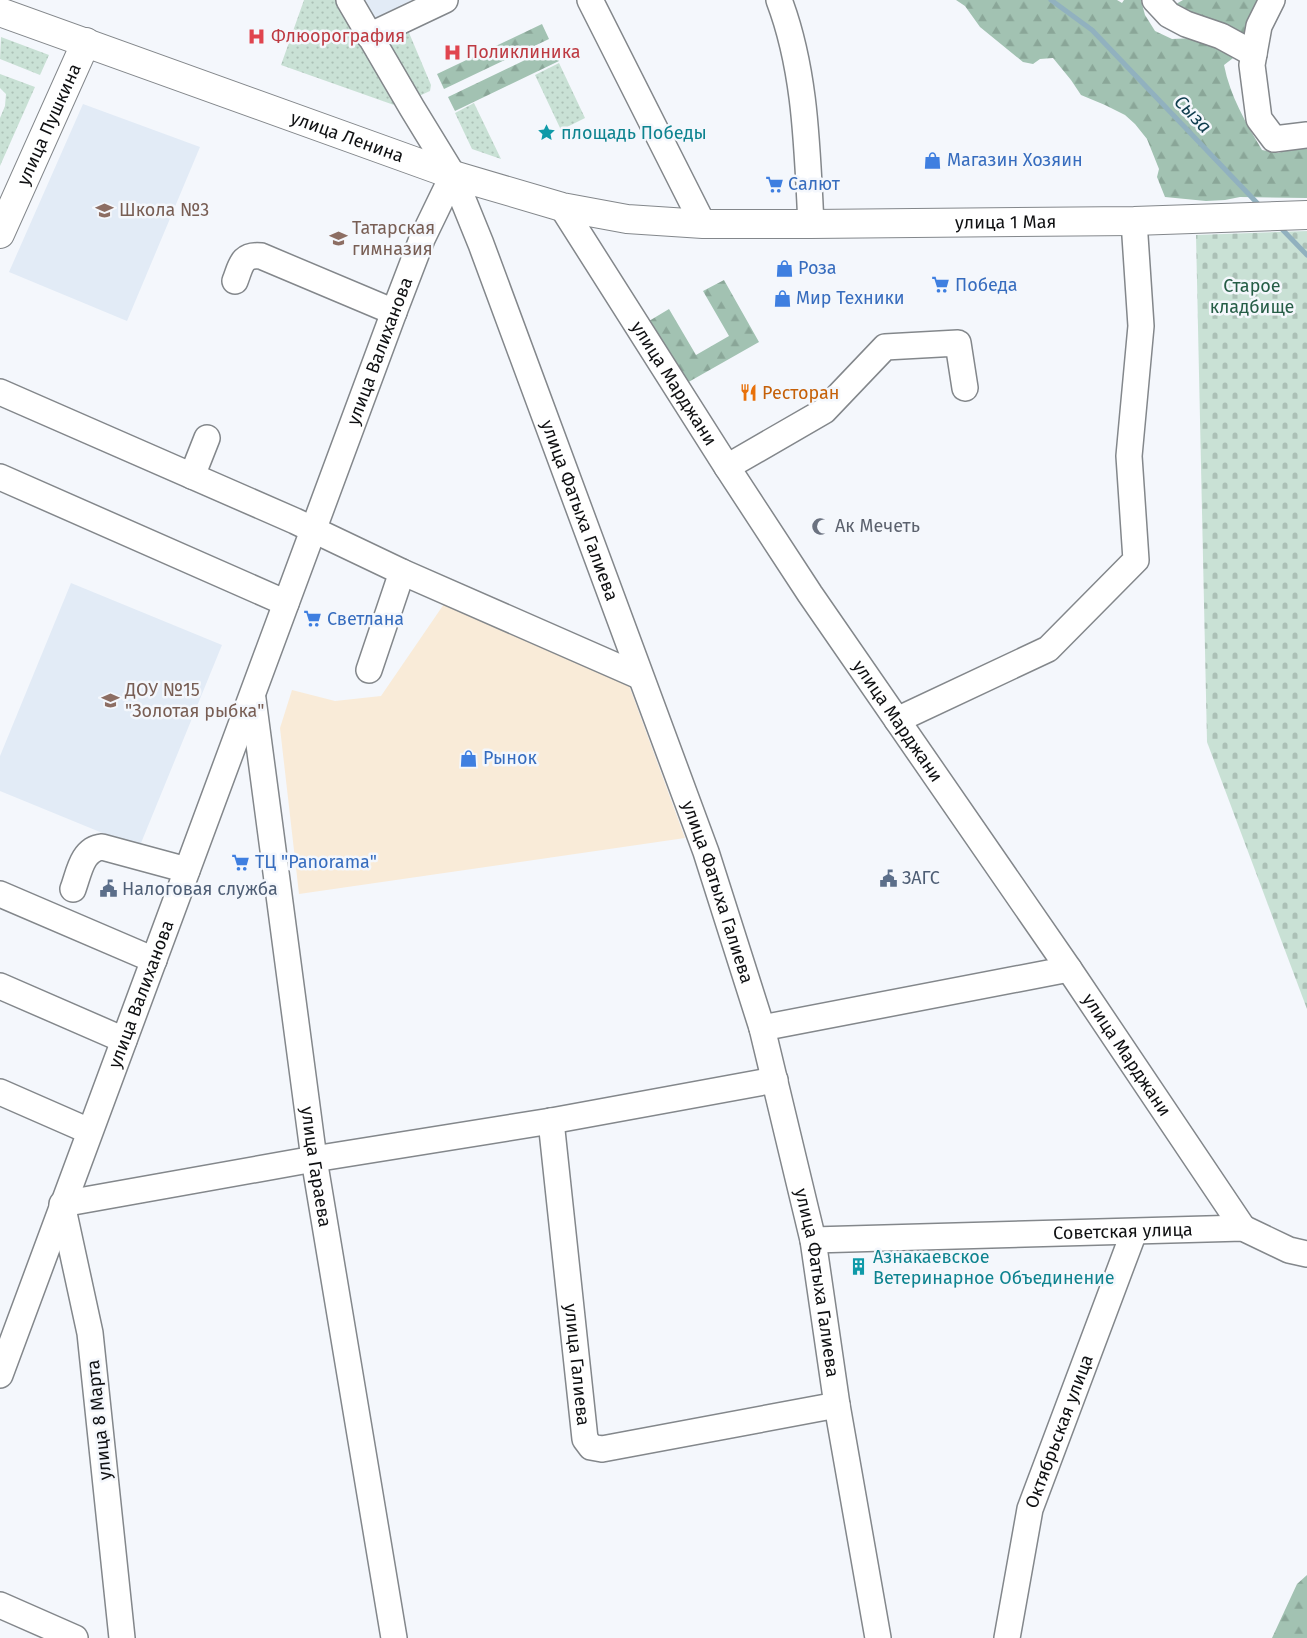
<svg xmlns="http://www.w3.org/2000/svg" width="1307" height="1638" viewBox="0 0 1307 1638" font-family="'Fira Sans',sans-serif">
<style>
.commercial{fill:#f9ebd8}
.built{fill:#e2ebf6}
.grass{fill:url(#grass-dots)}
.forest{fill:url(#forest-firs)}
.cemetery{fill:url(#cemetery-stones)}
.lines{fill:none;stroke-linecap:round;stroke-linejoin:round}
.stream{stroke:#91b1bf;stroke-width:5}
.minor-casing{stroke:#83878b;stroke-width:28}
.major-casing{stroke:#83878b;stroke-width:30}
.minor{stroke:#fff;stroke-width:25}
.major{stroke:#fff;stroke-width:28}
.labels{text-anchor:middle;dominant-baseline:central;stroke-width:5;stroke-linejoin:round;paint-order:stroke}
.health-label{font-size:18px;fill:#be3a42;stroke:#f4f7fc;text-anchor:start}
.street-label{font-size:18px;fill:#0f1012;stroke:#f4f7fc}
.culture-label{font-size:18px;fill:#0d838f;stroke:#f4f7fc;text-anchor:start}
.shop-label{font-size:18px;fill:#366cbe;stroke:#f4f7fc;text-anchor:start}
.education-label{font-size:18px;fill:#785e54;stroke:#f4f7fc;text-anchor:start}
.park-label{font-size:18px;fill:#265d46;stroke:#f4f7fc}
.food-label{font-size:18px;fill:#c56008;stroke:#f4f7fc;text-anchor:start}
.worship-label{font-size:18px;fill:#5b616d;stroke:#f4f7fc;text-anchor:start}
.service-label{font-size:18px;fill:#4e5e75;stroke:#f4f7fc;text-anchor:start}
.water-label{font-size:19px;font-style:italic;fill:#0e3c4d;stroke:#f4f7fc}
</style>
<defs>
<pattern id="grass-dots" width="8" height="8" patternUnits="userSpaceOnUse" patternTransform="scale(1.25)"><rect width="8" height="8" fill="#c9e1d5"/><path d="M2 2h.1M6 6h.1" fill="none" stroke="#abc0b6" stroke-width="1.8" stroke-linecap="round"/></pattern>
<pattern id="forest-firs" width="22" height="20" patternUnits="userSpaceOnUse" patternTransform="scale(1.25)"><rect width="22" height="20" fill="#a2c2b2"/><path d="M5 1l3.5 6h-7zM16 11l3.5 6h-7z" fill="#8aa698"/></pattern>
<pattern id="cemetery-stones" width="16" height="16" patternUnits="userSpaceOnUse" patternTransform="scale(1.25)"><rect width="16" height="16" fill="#c9e1d5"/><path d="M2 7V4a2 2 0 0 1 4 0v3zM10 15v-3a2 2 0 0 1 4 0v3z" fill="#abc0b6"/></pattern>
</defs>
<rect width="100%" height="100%" fill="#f4f7fc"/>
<path class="commercial" d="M444 604 626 677 685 838 299 894 280 728 292 690 335 701 381 696Z"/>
<path class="built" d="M359 0H429L374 26Z
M83 104 200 147 127 321 9 272Z
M71 583 222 645 139 848 0 791V756Z"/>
<path class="grass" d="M304 0H337L395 101 394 105 281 65Z
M407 28 431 85 430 91 419 96 384 40Z
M1 37 49 55 40 75 0 59Z
M559 63 585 118 561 130 535 75Z
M0 74 35 87 0 166V118L5 106 6 94 0 88Z
M474 103 501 159 472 149 455 113Z"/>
<path class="forest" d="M956 0H1117L1122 3 1124 0H1141L1145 15 1155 31 1172 39 1195 38 1237 55 1224 65C1230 96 1246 123 1262 150L1278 153 1291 149 1307 137V198L1240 197 1225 200 1206 201 1165 197 1157 177 1159 169 1147 139 1135 124 1125 115 1105 105 1081 95 1071 80 1053 58 1040 59 1033 64 1023 62 980 27 965 6Z
M1183 0H1267L1260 42 1174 10 1176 4Z
M542 24 549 39 444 89 437 74Z
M552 47 559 61 455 111 448 97Z
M724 280 759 342 685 384 649 321 669 309 696 355 729 336 703 291Z
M1307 1575V1638H1272L1297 1584Z"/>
<path class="cemetery" d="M1307 231V1009L1207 742 1196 235Z"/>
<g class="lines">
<path class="stream" d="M1051 0 1092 30 1260 206
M1278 225 1307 255"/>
<defs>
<g id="minor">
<path id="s1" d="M349 0 412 108 453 175 481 244 706 852 762 1028 813 1240 837 1405 878 1638"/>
<path d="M590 0 703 224"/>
<path d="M779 0C806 71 807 149 811 224"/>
<path d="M1155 0 1169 15 1186 24 1221 36 1254 54"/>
<path d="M1272 0 1259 26 1252 65 1259 119 1274 139 1307 135"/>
<path d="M369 36 445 0"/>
<path id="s2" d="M562 207 727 467 810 594 1069 969 1243 1228"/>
<path d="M235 281C241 266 241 254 261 256L394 312"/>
<path d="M0 392 295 521 402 572 639 676"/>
<path d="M727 467 824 411 885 347 958 343 965 388"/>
<path d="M192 476 207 438"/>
<path d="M0 477 286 603"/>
<path d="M369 670 402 572"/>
<path id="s3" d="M253 699 314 1159 394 1638"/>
<path d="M897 720 1048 649 1136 560 1129 456 1141 326 1134 221"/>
<path d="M73 889C79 873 82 849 102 847L187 870"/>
<path d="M0 894 154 960"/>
<path d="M0 986 124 1040"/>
<path d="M762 1028 1069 969"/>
<path d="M0 1092 89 1131"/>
<path id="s4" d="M551 1121 585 1439 591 1447 602 1449 837 1405"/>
<path id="s5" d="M813 1240 1243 1228 1289 1250 1307 1254"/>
<path id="s6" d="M0 1375 394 312 422 239 453 175"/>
<path d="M0 1605 75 1638"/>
<path d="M122 1638 90 1333 62 1204 314 1159 551 1121 775 1080"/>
<path id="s7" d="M1007 1638 1030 1509 1134 1232"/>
</g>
<g id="major">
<path id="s8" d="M0 12 453 175 562 207 627 219 703 224H811L1134 221 1307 215"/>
<path id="s9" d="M0 234 86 42"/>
</g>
</defs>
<use href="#minor" class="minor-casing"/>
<use href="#major" class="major-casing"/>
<use href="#minor" class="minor"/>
<use href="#major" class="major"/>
</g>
<defs>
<symbol id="hospital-bare" viewBox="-9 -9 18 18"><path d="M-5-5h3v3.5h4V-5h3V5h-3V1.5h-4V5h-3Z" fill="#e0444e" stroke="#f4f7fc" stroke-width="2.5" paint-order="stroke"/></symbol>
<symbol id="sight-bare" viewBox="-9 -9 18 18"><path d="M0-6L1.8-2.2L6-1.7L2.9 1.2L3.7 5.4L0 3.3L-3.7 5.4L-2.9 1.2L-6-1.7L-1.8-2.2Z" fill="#0f9aa8" stroke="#f4f7fc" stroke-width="2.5" paint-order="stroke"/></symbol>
<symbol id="shop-bare" viewBox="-9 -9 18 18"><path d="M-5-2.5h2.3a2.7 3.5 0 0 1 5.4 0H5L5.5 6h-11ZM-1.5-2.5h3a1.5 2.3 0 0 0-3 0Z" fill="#3f7fe0" stroke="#f4f7fc" stroke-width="2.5" paint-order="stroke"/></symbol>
<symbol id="supermarket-bare" viewBox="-9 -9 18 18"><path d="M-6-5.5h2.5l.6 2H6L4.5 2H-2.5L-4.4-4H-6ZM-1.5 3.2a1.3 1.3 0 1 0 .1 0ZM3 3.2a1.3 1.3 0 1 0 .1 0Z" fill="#3f7fe0" stroke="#f4f7fc" stroke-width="2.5" paint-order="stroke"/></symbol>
<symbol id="school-bare" viewBox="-9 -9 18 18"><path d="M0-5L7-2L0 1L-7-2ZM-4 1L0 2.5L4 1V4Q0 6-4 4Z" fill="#8d6e63" stroke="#f4f7fc" stroke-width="2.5" paint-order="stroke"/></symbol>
<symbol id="restaurant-bare" viewBox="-9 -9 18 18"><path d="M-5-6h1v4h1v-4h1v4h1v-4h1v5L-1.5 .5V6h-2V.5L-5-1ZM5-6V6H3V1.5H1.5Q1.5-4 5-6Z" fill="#e8710a" stroke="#f4f7fc" stroke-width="2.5" paint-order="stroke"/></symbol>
<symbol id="mosque-bare" viewBox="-9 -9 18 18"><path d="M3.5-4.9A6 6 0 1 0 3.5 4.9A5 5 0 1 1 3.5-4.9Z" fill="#6b7280" stroke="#f4f7fc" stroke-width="2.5" paint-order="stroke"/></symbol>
<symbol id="civic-bare" viewBox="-9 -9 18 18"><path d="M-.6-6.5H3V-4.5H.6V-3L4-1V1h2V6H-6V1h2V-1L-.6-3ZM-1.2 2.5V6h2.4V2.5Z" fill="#5c6f8a" stroke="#f4f7fc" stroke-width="2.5" paint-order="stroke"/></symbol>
<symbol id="building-bare" viewBox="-9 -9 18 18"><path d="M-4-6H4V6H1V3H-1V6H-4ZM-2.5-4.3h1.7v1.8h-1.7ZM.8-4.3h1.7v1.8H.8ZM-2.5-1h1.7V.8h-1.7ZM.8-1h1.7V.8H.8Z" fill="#0f9aa8" stroke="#f4f7fc" stroke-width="2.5" paint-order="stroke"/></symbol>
</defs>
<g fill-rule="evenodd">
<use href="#hospital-bare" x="244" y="24" width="25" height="25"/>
<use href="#hospital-bare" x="440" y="40" width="25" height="25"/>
<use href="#sight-bare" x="534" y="120" width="25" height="25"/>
<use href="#shop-bare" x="920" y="148" width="25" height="25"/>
<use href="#supermarket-bare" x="762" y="172" width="25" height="25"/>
<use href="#school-bare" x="92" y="198" width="25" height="25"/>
<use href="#school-bare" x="326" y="226" width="25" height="25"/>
<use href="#shop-bare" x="772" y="256" width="25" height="25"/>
<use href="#supermarket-bare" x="928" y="272" width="25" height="25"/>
<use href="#shop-bare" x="770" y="286" width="25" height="25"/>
<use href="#restaurant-bare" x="736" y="380" width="25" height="25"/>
<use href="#mosque-bare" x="808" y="514" width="25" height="25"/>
<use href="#supermarket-bare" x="300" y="606" width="25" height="25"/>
<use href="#school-bare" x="98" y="688" width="25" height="25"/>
<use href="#shop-bare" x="456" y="746" width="25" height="25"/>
<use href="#supermarket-bare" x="228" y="850" width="25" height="25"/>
<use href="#civic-bare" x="876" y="866" width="25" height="25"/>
<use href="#civic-bare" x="96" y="876" width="25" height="25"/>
<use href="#building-bare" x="846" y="1254" width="25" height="25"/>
</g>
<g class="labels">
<g class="health-label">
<text x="271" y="36">Флюорография</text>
<text x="466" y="52">Поликлиника</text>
</g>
<g class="street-label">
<text stroke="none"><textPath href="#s9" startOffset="120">улица Пушкина</textPath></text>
<text stroke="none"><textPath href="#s8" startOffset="369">улица Ленина</textPath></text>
<text stroke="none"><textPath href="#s8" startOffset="1040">улица 1 Мая</textPath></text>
<text stroke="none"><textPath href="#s6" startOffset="1092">улица Валиханова</textPath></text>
<text stroke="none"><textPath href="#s2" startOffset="209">улица Марджани</textPath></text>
<text stroke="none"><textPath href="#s1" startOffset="562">улица Фатыха Галиева</textPath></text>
<text stroke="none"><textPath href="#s2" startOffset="614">улица Марджани</textPath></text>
<text stroke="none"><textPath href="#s1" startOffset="968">улица Фатыха Галиева</textPath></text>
<text stroke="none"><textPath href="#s6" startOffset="406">улица Валиханова</textPath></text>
<text stroke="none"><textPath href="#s2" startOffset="1019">улица Марджани</textPath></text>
<text stroke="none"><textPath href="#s3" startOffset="472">улица Гараева</textPath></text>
<text stroke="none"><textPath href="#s5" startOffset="310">Советская улица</textPath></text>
<text stroke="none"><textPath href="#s1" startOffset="1372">улица Фатыха Галиева</textPath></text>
<text stroke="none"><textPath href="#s4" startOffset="245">улица Галиева</textPath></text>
<text transform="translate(99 1420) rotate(-96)">улица 8 Марта</text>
<text stroke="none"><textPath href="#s7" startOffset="214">Октябрьская улица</textPath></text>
</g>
<g class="culture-label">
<text x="561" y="133">площадь Победы</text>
<text x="873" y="1257">Азнакаевское<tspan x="873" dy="21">Ветеринарное Объединение</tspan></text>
</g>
<g class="shop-label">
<text x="947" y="160">Магазин Хозяин</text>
<text x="788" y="184">Салют</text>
<text x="798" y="268">Роза</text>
<text x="955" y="285">Победа</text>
<text x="796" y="298">Мир Техники</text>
<text x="327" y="619">Светлана</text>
<text x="483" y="758">Рынок</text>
<text x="255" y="862">ТЦ "Panorama"</text>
</g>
<g class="education-label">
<text x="119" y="210">Школа №3</text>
<text x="352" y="228">Татарская<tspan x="352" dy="21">гимназия</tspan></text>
<text x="125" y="690">ДОУ №15<tspan x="125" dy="21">"Золотая рыбка"</tspan></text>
</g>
<g class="park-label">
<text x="1252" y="286">Старое<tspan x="1252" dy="21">кладбище</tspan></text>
</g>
<g class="food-label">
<text x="762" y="393">Ресторан</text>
</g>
<g class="worship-label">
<text x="835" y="526">Ак Мечеть</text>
</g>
<g class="service-label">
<text x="902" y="878">ЗАГС</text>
<text x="122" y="889">Налоговая служба</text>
</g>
<g class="water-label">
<text transform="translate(1193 114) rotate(46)">Сыза</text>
</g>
</g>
</svg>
